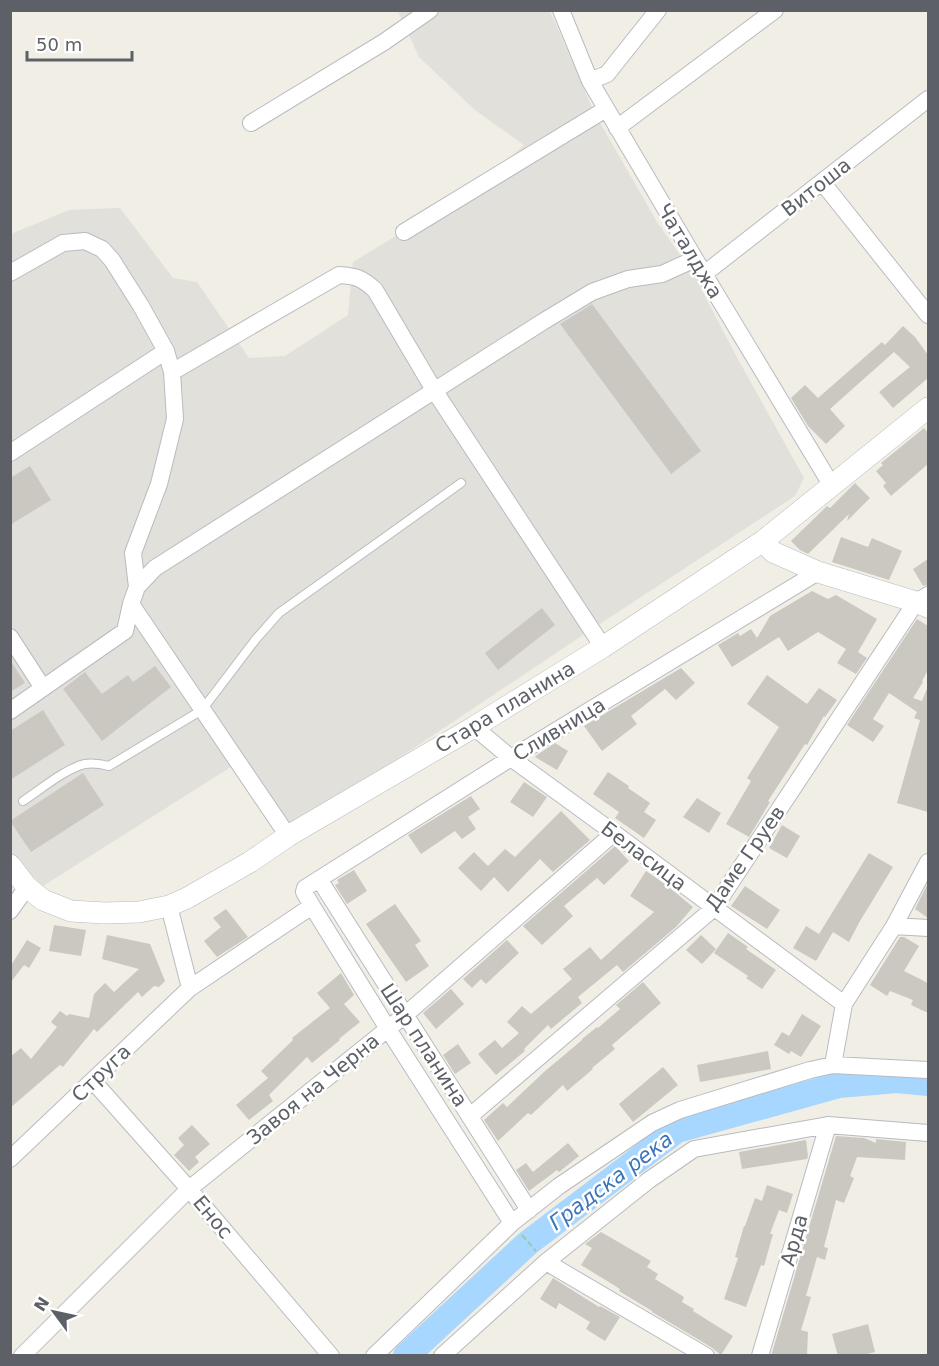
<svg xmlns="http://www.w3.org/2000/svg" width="939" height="1366" viewBox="0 0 939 1366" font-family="'DejaVu Sans',sans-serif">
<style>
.industrial{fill:#e1e0da}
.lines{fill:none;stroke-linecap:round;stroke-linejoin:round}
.river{stroke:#a7d6ff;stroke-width:26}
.building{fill:#cbc8c2}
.service-casing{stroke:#b8bbc0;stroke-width:10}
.minor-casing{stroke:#b8bbc0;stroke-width:18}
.tertiary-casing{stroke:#b8bbc0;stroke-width:22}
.path{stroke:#99caa8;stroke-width:2;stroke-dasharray:6 3;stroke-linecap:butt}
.service{stroke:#fff;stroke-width:8}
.minor{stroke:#fff;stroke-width:16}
.tertiary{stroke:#fff;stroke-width:21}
.labels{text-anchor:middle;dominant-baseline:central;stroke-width:5;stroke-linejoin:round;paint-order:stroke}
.street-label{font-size:20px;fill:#5d6167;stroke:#fff}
.water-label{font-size:21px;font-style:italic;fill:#3c76b8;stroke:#fff}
</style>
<rect width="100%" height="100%" fill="#f0eee5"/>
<path class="industrial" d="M398 11H550L595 114 657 222 694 275 734 352 804 478 795 496 571 643 287 833 237 763 43 886 21 865 11 852V234L69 210 120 208 173 278 197 282 249 358 285 356 348 315 353 262 470 191 524 145 475 110 419 57Z"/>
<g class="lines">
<path class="river" d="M406 1356 528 1243 677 1130 839 1085 897 1080 928 1083"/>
</g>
<path class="building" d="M592 304 701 451 671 474 560 324Z
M903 326 915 337 928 355V378L893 408 879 392 910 367 894 352 830 409 845 426 826 444 808 426 791 398 805 385 818 398 882 342 885 345Z
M924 428 928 433V464L891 496 883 486 886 483 876 471 883 465 881 463Z
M30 466 51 500 10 525V478Z
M855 483 870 498 847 521 849 514 808 554 800 550 791 541 827 506 830 508Z
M841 537 868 547 872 538 902 551 889 580 832 562Z
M928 559V585L923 586 913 569Z
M812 591 828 599 836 595 877 619 858 652 867 658 856 674 837 663 846 649 818 632 788 651 779 637 732 667 718 645 738 633 740 636 751 629 757 638 770 616Z
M542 608 555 625 498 670 485 653Z
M917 619 928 626V670L922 681 923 682 913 698 922 701 928 686V812L897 803 920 720 914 718 917 712 889 693 873 719 884 726 873 742 847 725Z
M10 660 25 683 10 692Z
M155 666 171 687 102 741 63 689 85 672 102 694 128 675 133 682Z
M681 668 695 683 676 700 665 689 631 716 637 724 602 751 584 726Z
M767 675 807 704 819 688 837 700 825 717 824 716 807 745 805 744 768 801 770 802 749 837 726 824 751 781 747 778 779 727 747 704Z
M43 710 65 745 10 780V731Z
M555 743 568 751 557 770 535 757 537 755Z
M608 772 629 786 628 788 650 803 644 812 656 820 644 838 615 818 619 812 593 794Z
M83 773 104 805 31 852 10 821Z
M524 782 547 797 533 817 510 802Z
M471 796 480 809 468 817 476 829 462 839 455 831 421 854 408 835Z
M697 798 721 813 709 833 683 817Z
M561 811 590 840 553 872 540 859 508 892 494 877 481 891 458 868 474 852 488 866 505 849 515 857Z
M782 825 800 836 787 858 769 848Z
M615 846 629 861 604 885 597 878 564 906 573 916 542 945 523 926Z
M869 853 893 867 860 921 849 942 833 932 816 961 793 948 806 926 819 934Z
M354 870 367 891 347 904 335 885 339 883 337 880Z
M646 871 665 884 693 907 676 927 623 972 617 965 578 997 582 1003 551 1029 548 1025 524 1049 525 1051 496 1075 478 1054 495 1040 502 1048 519 1033 507 1022 522 1006 531 1014 572 979 563 969 590 947 601 960 654 912 630 896Z
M928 883V918L915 909Z
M745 886 780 910 767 929 731 906Z
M395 904 421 941 415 945 429 966 406 982 366 924Z
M226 909 248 937 217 957 204 941 221 927 213 918Z
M54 925 86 930 81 956 49 951Z
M728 933 748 947 746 949 776 970 762 989 746 978 748 976 714 953Z
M107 935 150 944 165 981 159 987 154 986 142 997 138 992 97 1032 94 1029 63 1067 60 1065 10 1108V1057L21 1048 31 1059 57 1027 51 1022 60 1011 67 1016 69 1014 89 1018 94 994 105 983 114 992 139 969 102 959Z
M701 935 716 949 702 964 686 950Z
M900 937H904L919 946 904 971 928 983V1013L911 1005 913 1000 890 991 887 996 870 985Z
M27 940 41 948 29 968 24 965 10 983V967Z
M507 940 519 953 486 984 481 979 472 988 463 979Z
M341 973 354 995 344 1004 360 1022 339 1039 340 1040 312 1063 307 1057 269 1095 273 1101 249 1120 236 1105 268 1078 261 1071 293 1040 292 1038 330 1008 317 993Z
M643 982 661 1003 612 1045 615 1049 592 1068 593 1069 567 1091 563 1085 531 1115 528 1113 498 1141 484 1120 503 1103 507 1107 544 1072 582 1040V1039L597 1027 598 1028 620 1009 616 1005Z
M451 989 464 1004 436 1029 423 1013Z
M802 1014 821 1026 801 1057 791 1051 789 1054 774 1045 782 1032 789 1036Z
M458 1044 471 1063 455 1074 443 1055Z
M768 1051 771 1069 700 1082 697 1065Z
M663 1067 678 1085 633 1122 619 1104Z
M192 1125 210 1144 195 1157 199 1162 189 1171 174 1155 184 1145 178 1138Z
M836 1136 864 1138 876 1143V1139L906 1142 905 1160 857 1157 850 1176 854 1178 844 1203 836 1200 824 1247 828 1248 825 1260 817 1257 806 1296 811 1297 801 1330 808 1332 807 1356H771Z
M806 1140 808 1156 807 1159 742 1169 739 1152Z
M568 1143 579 1156 559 1172 557 1170 529 1191 516 1170 526 1163 533 1172Z
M767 1185 793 1194 787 1213 779 1210 770 1234H773L764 1266 761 1265 746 1307 724 1299 738 1258 735 1257 744 1226H745L755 1198 762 1201Z
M601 1232 651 1261 647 1267 658 1274 655 1279 684 1297 682 1302 694 1309 693 1311 733 1336 721 1355 711 1347 652 1312V1311L619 1291 620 1289 581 1265 592 1248 585 1244Z
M553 1278 599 1307 600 1306 620 1317 605 1341 586 1329 590 1322 559 1303 556 1309 540 1299Z
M868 1324 875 1352 860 1356H838L832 1334Z"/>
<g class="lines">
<defs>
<path id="service" d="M23 801C40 790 66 768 85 764 93 763 101 764 109 766L202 710 256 639 279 613 461 483"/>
<path id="minor" d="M561 10 590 81 695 259 832 486
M590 81 607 74 658 10
M251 123 384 42 430 10
M617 128 775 10
M822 182 928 315
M404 232 606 109
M10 273 63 243 85 241 102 249 112 260 141 306 166 351 172 372 175 419 159 484 133 553 137 587
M704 274 928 99
M172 372 339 275C356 276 362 278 375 290L434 390 603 647
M10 453 166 351
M131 604 288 836
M10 637 43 688
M10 711 125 631 131 604 137 587 155 568 544 321 592 292 628 279 662 274 695 259
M474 727 511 758 614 833 844 1004
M319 879 529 1210
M169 906 190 988
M10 911 27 887
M894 926 928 928
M833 1065 844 1004 894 926 928 862
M93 1081 189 1189 331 1356
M470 1116 714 908 916 602 928 595
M10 1159 190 988 312 906
M512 1223 388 1029 312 906 304 892 305 888 511 758 818 572
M546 1262 706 1356
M22 1356 189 1189 405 1015 614 833
M374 1356 512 1223 559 1186 652 1123 680 1110 810 1070 833 1065 928 1070
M442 1356 546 1262 649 1180 694 1149 828 1125 928 1133
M760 1356 828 1125"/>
<path id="tertiary" d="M763 541 773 552 818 572 916 602 928 607
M10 865 27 887 43 900 71 911 104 913 139 912 169 906 187 898 250 862 288 836 474 727 603 647 763 541 928 408"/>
</defs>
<use href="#service" class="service-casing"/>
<use href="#minor" class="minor-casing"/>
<use href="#tertiary" class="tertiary-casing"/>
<path class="path" d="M522 1235 536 1251"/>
<use href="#service" class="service"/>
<use href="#minor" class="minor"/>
<use href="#tertiary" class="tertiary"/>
</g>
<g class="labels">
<g class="street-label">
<text transform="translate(816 187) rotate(-38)">Витоша</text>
<text transform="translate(690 251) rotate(59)">Чаталджа</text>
<text transform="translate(505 707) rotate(-31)">Стара планина</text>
<text transform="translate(559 729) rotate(-31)">Сливница</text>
<text transform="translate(644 856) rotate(37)">Беласица</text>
<text transform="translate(745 858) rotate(-55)">Даме Груев</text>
<text transform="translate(424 1045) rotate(57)">Шар планина</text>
<text transform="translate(101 1073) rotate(-44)">Струга</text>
<text transform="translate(313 1089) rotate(-39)">Завоя на Черна</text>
<text transform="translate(213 1217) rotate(50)">Енос</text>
<text transform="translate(794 1240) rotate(-74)">Арда</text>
</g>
<g class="water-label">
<text transform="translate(611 1181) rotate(-37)">Градска река</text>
</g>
</g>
<rect width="939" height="1366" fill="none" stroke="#5d6167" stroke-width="24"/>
<g transform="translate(54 1312) rotate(303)" stroke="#ffffff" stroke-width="4.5" paint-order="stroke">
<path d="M0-4.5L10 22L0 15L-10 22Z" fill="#5d6167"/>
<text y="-9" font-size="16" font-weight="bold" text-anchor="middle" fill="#5d6167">N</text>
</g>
<path d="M27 51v9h105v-9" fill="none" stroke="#5d6167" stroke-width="3"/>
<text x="36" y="51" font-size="18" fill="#5d6167" stroke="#ffffff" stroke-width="4.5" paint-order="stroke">50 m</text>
</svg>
